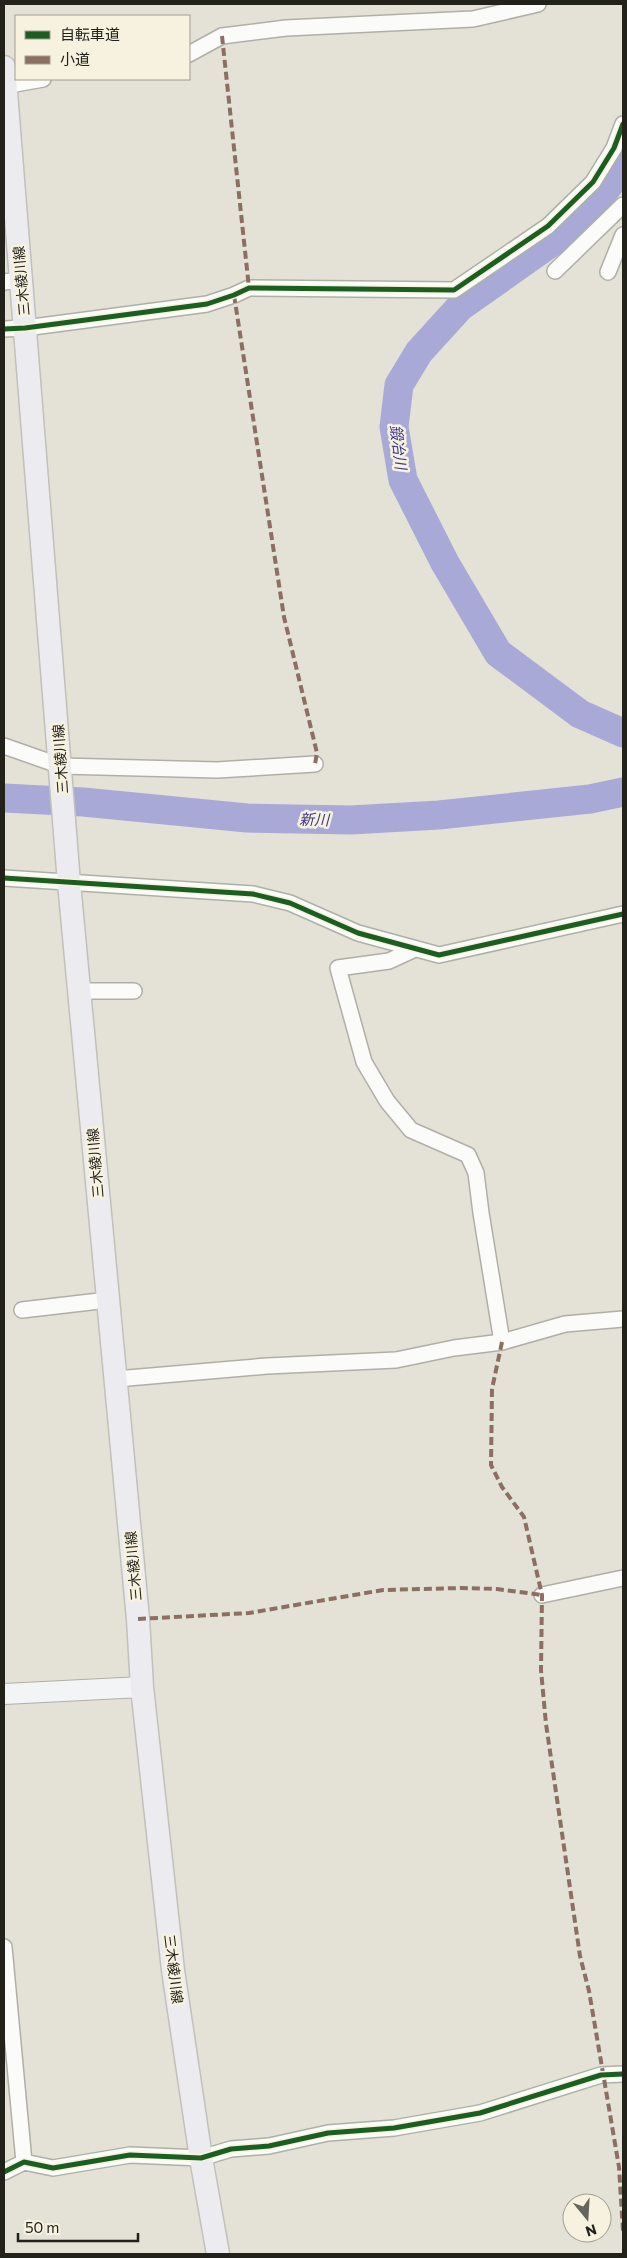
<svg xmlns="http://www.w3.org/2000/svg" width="627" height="2258" viewBox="0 0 627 2258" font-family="Commissioner,'Noto Sans JP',sans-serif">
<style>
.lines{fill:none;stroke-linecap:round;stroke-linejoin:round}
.river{stroke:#a9a9d8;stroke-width:29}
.street-casing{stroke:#b0afa7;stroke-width:18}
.secondary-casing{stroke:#b0afa7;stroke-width:22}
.primary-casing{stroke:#c1c0ba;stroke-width:25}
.street{stroke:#fbfbf9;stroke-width:15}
.secondary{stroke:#f3f4f5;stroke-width:20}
.primary{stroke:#ececf0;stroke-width:22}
.quiet{stroke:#8d6e63;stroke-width:4;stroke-dasharray:8 4;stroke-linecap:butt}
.cycleway-casing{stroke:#f6f2df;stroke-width:8}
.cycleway{stroke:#1b5e20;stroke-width:5}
.labels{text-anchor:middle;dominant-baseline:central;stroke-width:5;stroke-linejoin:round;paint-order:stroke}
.street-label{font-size:14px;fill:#22211a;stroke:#f6f2df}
.water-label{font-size:15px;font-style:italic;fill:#3e368a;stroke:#f6f2df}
</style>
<rect width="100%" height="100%" fill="#e4e2d7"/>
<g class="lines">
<path class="river" d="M623 166 583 220 460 307 419 352 399 385 394 427 403 480 445 563 498 653 580 714 623 733
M4 798 83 802 247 818 351 820 439 815 590 799 623 792"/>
<defs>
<path id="street" d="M189 54 222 36 286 28 473 19 538 4
M4 86 43 79
M555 271 623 205
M608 272 623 235
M4 282 21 280
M4 329 25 328 207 304 234 295 249 288 454 290 548 226 593 182 614 148 623 124
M4 746 61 766 217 770 315 764
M4 878 253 894 290 903 358 933 439 955 623 914
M415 949 389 961 338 968 364 1062 387 1101 411 1130 468 1155 476 1173 481 1213 502 1342
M79 991H134
M22 1310 108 1300
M116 1379 267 1366 396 1360 454 1348 502 1342 565 1324 623 1319
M542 1595 623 1578
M4 1947 24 2162
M4 2172 24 2162 53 2168 130 2155 201 2158 231 2149 269 2146 328 2133 394 2128 480 2113 601 2075 623 2074"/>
<path id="secondary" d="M4 1694 142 1687"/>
<path id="primary" d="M4 67 69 883 138 1619 142 1687 173 1970 201 2158 218 2254"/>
</defs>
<use href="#street" class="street-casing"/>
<use href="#secondary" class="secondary-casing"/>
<use href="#primary" class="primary-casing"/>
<use href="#street" class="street"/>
<use href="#secondary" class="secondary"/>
<use href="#primary" class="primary"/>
<path class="quiet" d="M222 36 249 288
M234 295 284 617 317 753 315 764
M502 1342 492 1389 491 1465 502 1487 524 1517 542 1595 541 1670 546 1724 580 1956 589 1991 619 2167 623 2231
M138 1619 249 1613 383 1590 462 1588 497 1589 542 1595"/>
<defs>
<path id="cycleway" d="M4 329 25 328 207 304 234 295 249 288 454 290 548 226 593 182 614 148 623 124
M4 878 253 894 290 903 358 933 439 955 623 914
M4 2172 24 2162 53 2168 130 2155 201 2158 231 2149 269 2146 328 2133 394 2128 480 2113 601 2075 623 2074"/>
</defs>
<use href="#cycleway" class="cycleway-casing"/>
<use href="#cycleway" class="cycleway"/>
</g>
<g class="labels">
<g class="street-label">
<text transform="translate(21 281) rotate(-95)">三木綾川線</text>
<text transform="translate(60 759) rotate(-94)">三木綾川線</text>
<text transform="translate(95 1163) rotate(-95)">三木綾川線</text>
<text transform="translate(133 1566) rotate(-95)">三木綾川線</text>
<text transform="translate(174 1969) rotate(83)">三木綾川線</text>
</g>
<g class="water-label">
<text transform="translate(399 447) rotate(83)">鍛冶川</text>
<text transform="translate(314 819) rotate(1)">新川</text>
</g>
</g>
<rect width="627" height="2258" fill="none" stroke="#22211a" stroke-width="10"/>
<rect x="15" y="15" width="175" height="65" fill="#f6f2df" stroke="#a19e90"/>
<rect x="25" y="31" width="25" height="8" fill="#1b5e20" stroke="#a19e90"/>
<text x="60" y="40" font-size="15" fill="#22211a">自転車道</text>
<rect x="25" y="56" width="25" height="8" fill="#8d6e63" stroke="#a19e90"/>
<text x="60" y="65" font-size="15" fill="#22211a">小道</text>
<g transform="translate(587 2218) rotate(162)"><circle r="24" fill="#f6f2df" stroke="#a19e90"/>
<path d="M0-4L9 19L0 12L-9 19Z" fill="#66655c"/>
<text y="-8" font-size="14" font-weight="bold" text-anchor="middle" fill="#22211a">N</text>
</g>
<path d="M18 2233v8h120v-8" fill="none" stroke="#22211a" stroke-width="2.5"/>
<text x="25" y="2233" font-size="15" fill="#22211a" stroke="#f6f2df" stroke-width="4" paint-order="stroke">50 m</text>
</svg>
